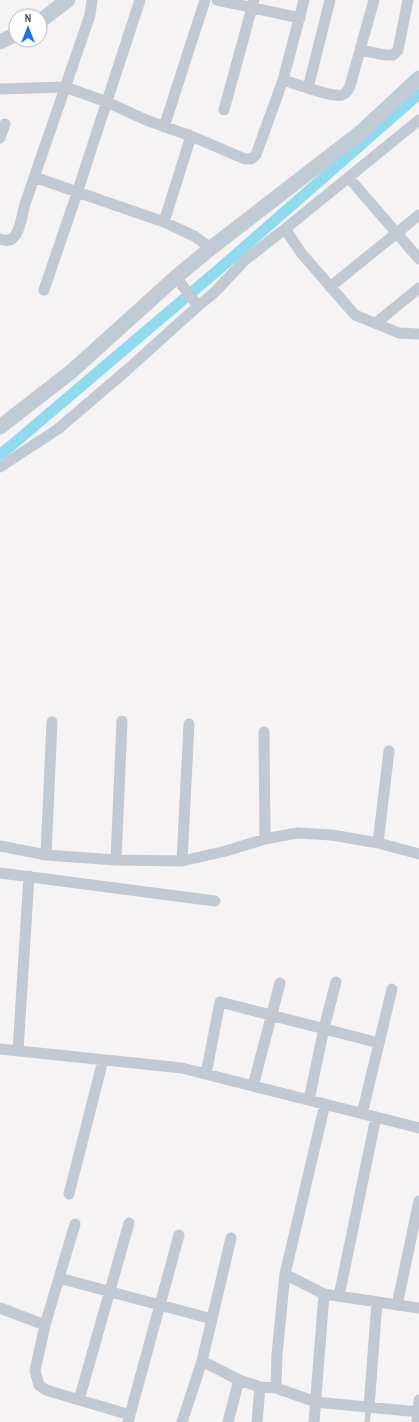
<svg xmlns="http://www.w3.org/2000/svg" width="419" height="1422" viewBox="0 0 419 1422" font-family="'Archivo Narrow',sans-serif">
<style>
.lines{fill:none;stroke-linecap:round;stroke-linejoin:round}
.canal{stroke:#90daee;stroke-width:11}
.lane{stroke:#c1cad2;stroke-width:5.5}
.street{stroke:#c1cad2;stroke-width:11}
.secondary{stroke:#c1cbd6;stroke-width:15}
</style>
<rect width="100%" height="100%" fill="#f5f3f3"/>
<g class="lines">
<path class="canal" d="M0 454 12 445 218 270 419 94"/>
<path class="lane" d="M367 1422 369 1407"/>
<path class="street" d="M217 0 300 18
M360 50 385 55H393L398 50 408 0
M283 80C294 83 332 98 342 95 346 94 348 90 350 86L374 0
M308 88 330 0
M0 89 65 87 107 102 146 120 191 136 245 159H251L256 155 283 80 304 0
M224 110 254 0
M164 127 205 0
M0 138 5 124
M34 177 164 222 194 236 211 248
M349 178 419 259
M164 222 191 136
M285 229 419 120
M0 239C20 247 21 217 25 204L90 15 92 0
M176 277 198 306 214 293 245 260 285 229 302 254 355 315 399 333 419 334
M330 287 419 215
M44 290 77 193 140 0
M376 323 419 288
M0 467 58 429 127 370 198 306
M264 732 265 839
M378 843 389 751
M0 846 46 855 116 860 182 861 226 851 265 839 297 833 332 835 378 843 419 854
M46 855 52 722
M116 860 122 721
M182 861 189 724
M0 873 215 901
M0 1049 182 1068 419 1128
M18 1051 29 876
M206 1074 220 1002 379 1043
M253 1086 280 983
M309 1100 324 1028 336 982
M362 1114 392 989
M69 1194 103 1060
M285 1274 325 1104
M59 1278 75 1224
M339 1296 376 1117
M397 1305 419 1201
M0 1308 45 1325 59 1278 212 1319 202 1361 239 1380 260 1387 276 1388 316 1402 419 1412
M212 1319 231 1238
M45 1325 35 1371 39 1385 46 1390 130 1415
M276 1388 277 1354 285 1274 324 1294 419 1308
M79 1400 129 1223
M369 1407 377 1302
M128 1422 179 1235
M182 1422 202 1361
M228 1422 239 1380
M257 1422 260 1387
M314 1422 324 1294
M417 1422 419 1400"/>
<path class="secondary" d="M40 21 68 0
M0 42 16 34
M0 427 72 371 176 277 211 248 361 132 419 78"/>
</g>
<g transform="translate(28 28)"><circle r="19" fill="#ffffff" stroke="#b7bbc0"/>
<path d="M0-3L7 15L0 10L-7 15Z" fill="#1a73e8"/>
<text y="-6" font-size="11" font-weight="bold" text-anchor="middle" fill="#4a5661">N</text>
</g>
</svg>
